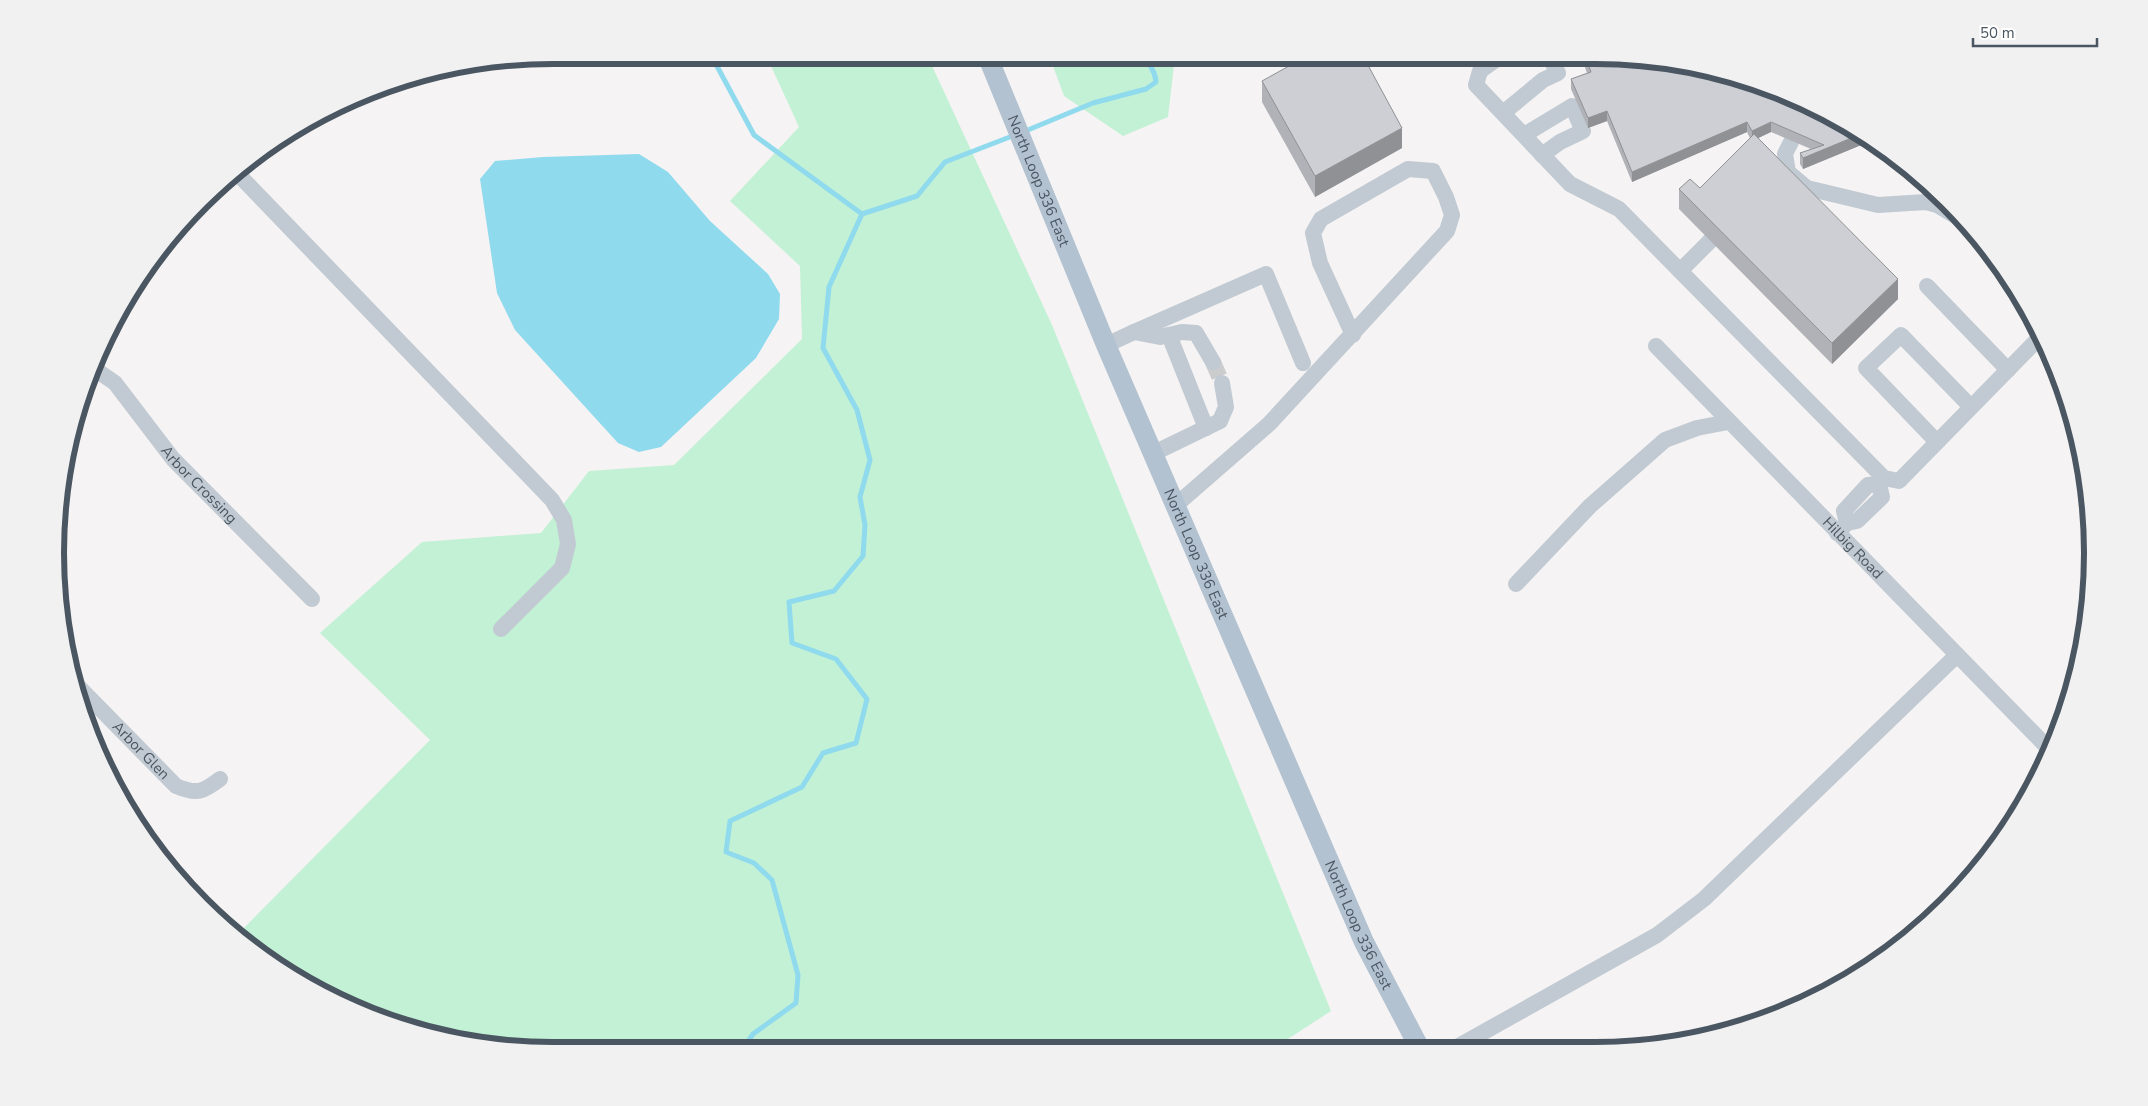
<svg xmlns="http://www.w3.org/2000/svg" width="2148" height="1106" viewBox="0 0 2148 1106" font-family="'Nunito Sans',sans-serif">
<style>
.green{fill:#c3f1d5}
.water{fill:#90daee}
.lines{fill:none;stroke-linecap:round;stroke-linejoin:round}
.stream{stroke:#90daee;stroke-width:5}
.minor-tunnel{stroke:#caccce;stroke-width:16;stroke-dasharray:16 8;stroke-linecap:butt}
.minor{stroke:#c1cad2;stroke-width:16}
.major{stroke:#b3c2d1;stroke-width:20}
.wall{fill:#b0b2b7}
.shaded-wall{fill:#909195}
.building{fill:#cdcfd5;stroke:#909195}
.labels{text-anchor:middle;dominant-baseline:central;stroke-width:4.5;stroke-linejoin:round;paint-order:stroke}
.street-label{font-size:15px;fill:#4a5661;stroke:#fff}
.rim{fill:none;stroke:#4a5661;stroke-width:6}
</style>
<rect width="100%" height="100%" fill="#f5f3f3"/>
<path class="green" d="M766 55H927L1052 325 1331 1011 1274 1048 521 1050 424 1034 333 1000 276 967 237 935 430 740 320 633 422 542 541 533 589 471 674 465 802 339 800 266 730 201 799 127Z
M1049 55 1175 56 1168 117 1123 136 1064 96Z"/>
<path class="water" d="M639 154 668 172 710 221 768 274 780 294 779 319 756 358 661 447 639 452 618 443 515 330 497 293 480 179 495 161 543 157Z"/>
<g class="lines">
<path class="stream" d="M711 55 754 135 862 214
M1023 132 1093 103 1146 89 1156 82C1155 71 1150 64 1141 56
M862 214 917 196 945 162 1015 135
M743 1049 753 1034 796 1003 798 975 772 880 754 863 726 852 730 821 802 787 823 753 856 743 867 699 836 659 792 643 789 602 834 591 863 556 865 525 860 497 870 460 857 410 823 348 829 287 862 214"/>
<path class="minor-tunnel" d="M1213 362 1222 383"/>
<g class="minor">
<path d="M1501 56 1480 71 1476 85 1570 184 1619 209 1884 478 1899 481 2041 336"/>
<path d="M1503 113 1543 80 1558 73 1549 56"/>
<path d="M1524 135 1572 106 1583 131 1560 142 1542 155"/>
<path d="M1791 142 1785 154 1788 172 1807 188 1878 205 1926 202 1937 205 1962 220V218"/>
<path d="M235 171 552 500 564 520 568 544 562 568 501 629"/>
<path d="M1963 219 1979 239"/>
<path d="M1680 271 1710 241"/>
<path d="M1927 286 2008 370"/>
<path d="M1169 335 1206 428"/>
<path d="M1106 345 1134 332"/>
<path id="s1" d="M1656 346 2050 750"/>
<path d="M1213 362 1196 333 1182 332 1160 337 1134 332 1266 274 1303 363"/>
<path id="s2" d="M92 367 115 383 173 459 312 599"/>
<path d="M1937 442 1866 368 1901 335 1971 407"/>
<path d="M1154 453 1220 421 1226 407 1222 383"/>
<path d="M1176 505 1269 424 1447 231 1452 215 1446 197 1433 171 1408 169 1321 219 1313 233 1320 263 1353 335"/>
<path d="M1847 523 1844 511 1868 485 1879 484 1884 478"/>
<path d="M1837 533 1847 523 1857 521 1882 497 1879 484"/>
<path d="M1516 584 1590 506 1665 440 1697 428 1728 422"/>
<path id="s3" d="M71 679 176 786C197 795 203 792 220 779"/>
<path d="M1457 1047 1657 935 1704 899 1957 655"/>
</g>
<path class="major" id="s4" d="M987 55 1106 345 1364 942 1419 1047"/>
</g>
<path class="wall" d="M1581 56H1627L1815 106 1871 141 1803 169 1800 164V153L1811 149 1771 132 1758 138 1898 299 1832 364 1679 209V189L1700 188 1750 138 1747 132 1632 182 1607 121 1588 128 1571 89V79L1587 73Z
M1262 81 1402 148 1315 197 1262 102Z"/>
<path class="shaded-wall" d="M1607 111V121L1588 128V118Z
M1747 122V132L1632 182V172Z
M1771 122V132L1752 141V131Z
M1402 128V148L1315 197V176Z
M1861 134 1871 141 1803 169V158Z
M1898 279V299L1832 364V343Z"/>
<path class="building" d="M1307 56H1363L1402 128 1315 176 1262 81Z
M1585 56H1627L1724 72 1815 106 1861 134 1803 158 1800 153 1824 145 1771 122 1752 131 1747 122 1632 172 1607 111 1588 118 1571 79 1591 72Z
M1754 134 1898 279 1832 343 1679 189 1690 179 1700 188Z"/>
<g class="labels">
<g class="street-label">
<text stroke="none"><textPath href="#s4" startOffset="136">North Loop 336 East</textPath></text>
<text stroke="none"><textPath href="#s2" startOffset="160">Arbor Crossing</textPath></text>
<text stroke="none"><textPath href="#s1" startOffset="282">Hilbig Road</textPath></text>
<text stroke="none"><textPath href="#s4" startOffset="541">North Loop 336 East</textPath></text>
<text stroke="none"><textPath href="#s3" startOffset="100">Arbor Glen</textPath></text>
<text stroke="none"><textPath href="#s4" startOffset="946">North Loop 336 East</textPath></text>
</g>
</g>
<path d="M0 0H2148V1106H0ZM553 64H1595A489 489 0 0 1 2084 553V553A489 489 0 0 1 1595 1042H553A489 489 0 0 1 64 553V553A489 489 0 0 1 553 64Z" fill="#f1f1f2" fill-rule="evenodd"/>
<path class="rim" d="M553 64H1595A489 489 0 0 1 2084 553V553A489 489 0 0 1 1595 1042H553A489 489 0 0 1 64 553V553A489 489 0 0 1 553 64Z"/>
<path d="M1973 38v8h124v-8" fill="none" stroke="#4a5661" stroke-width="2.5"/>
<text x="1980" y="38" font-size="15" fill="#4a5661" stroke="#ffffff" stroke-width="4" paint-order="stroke">50 m</text>
</svg>
